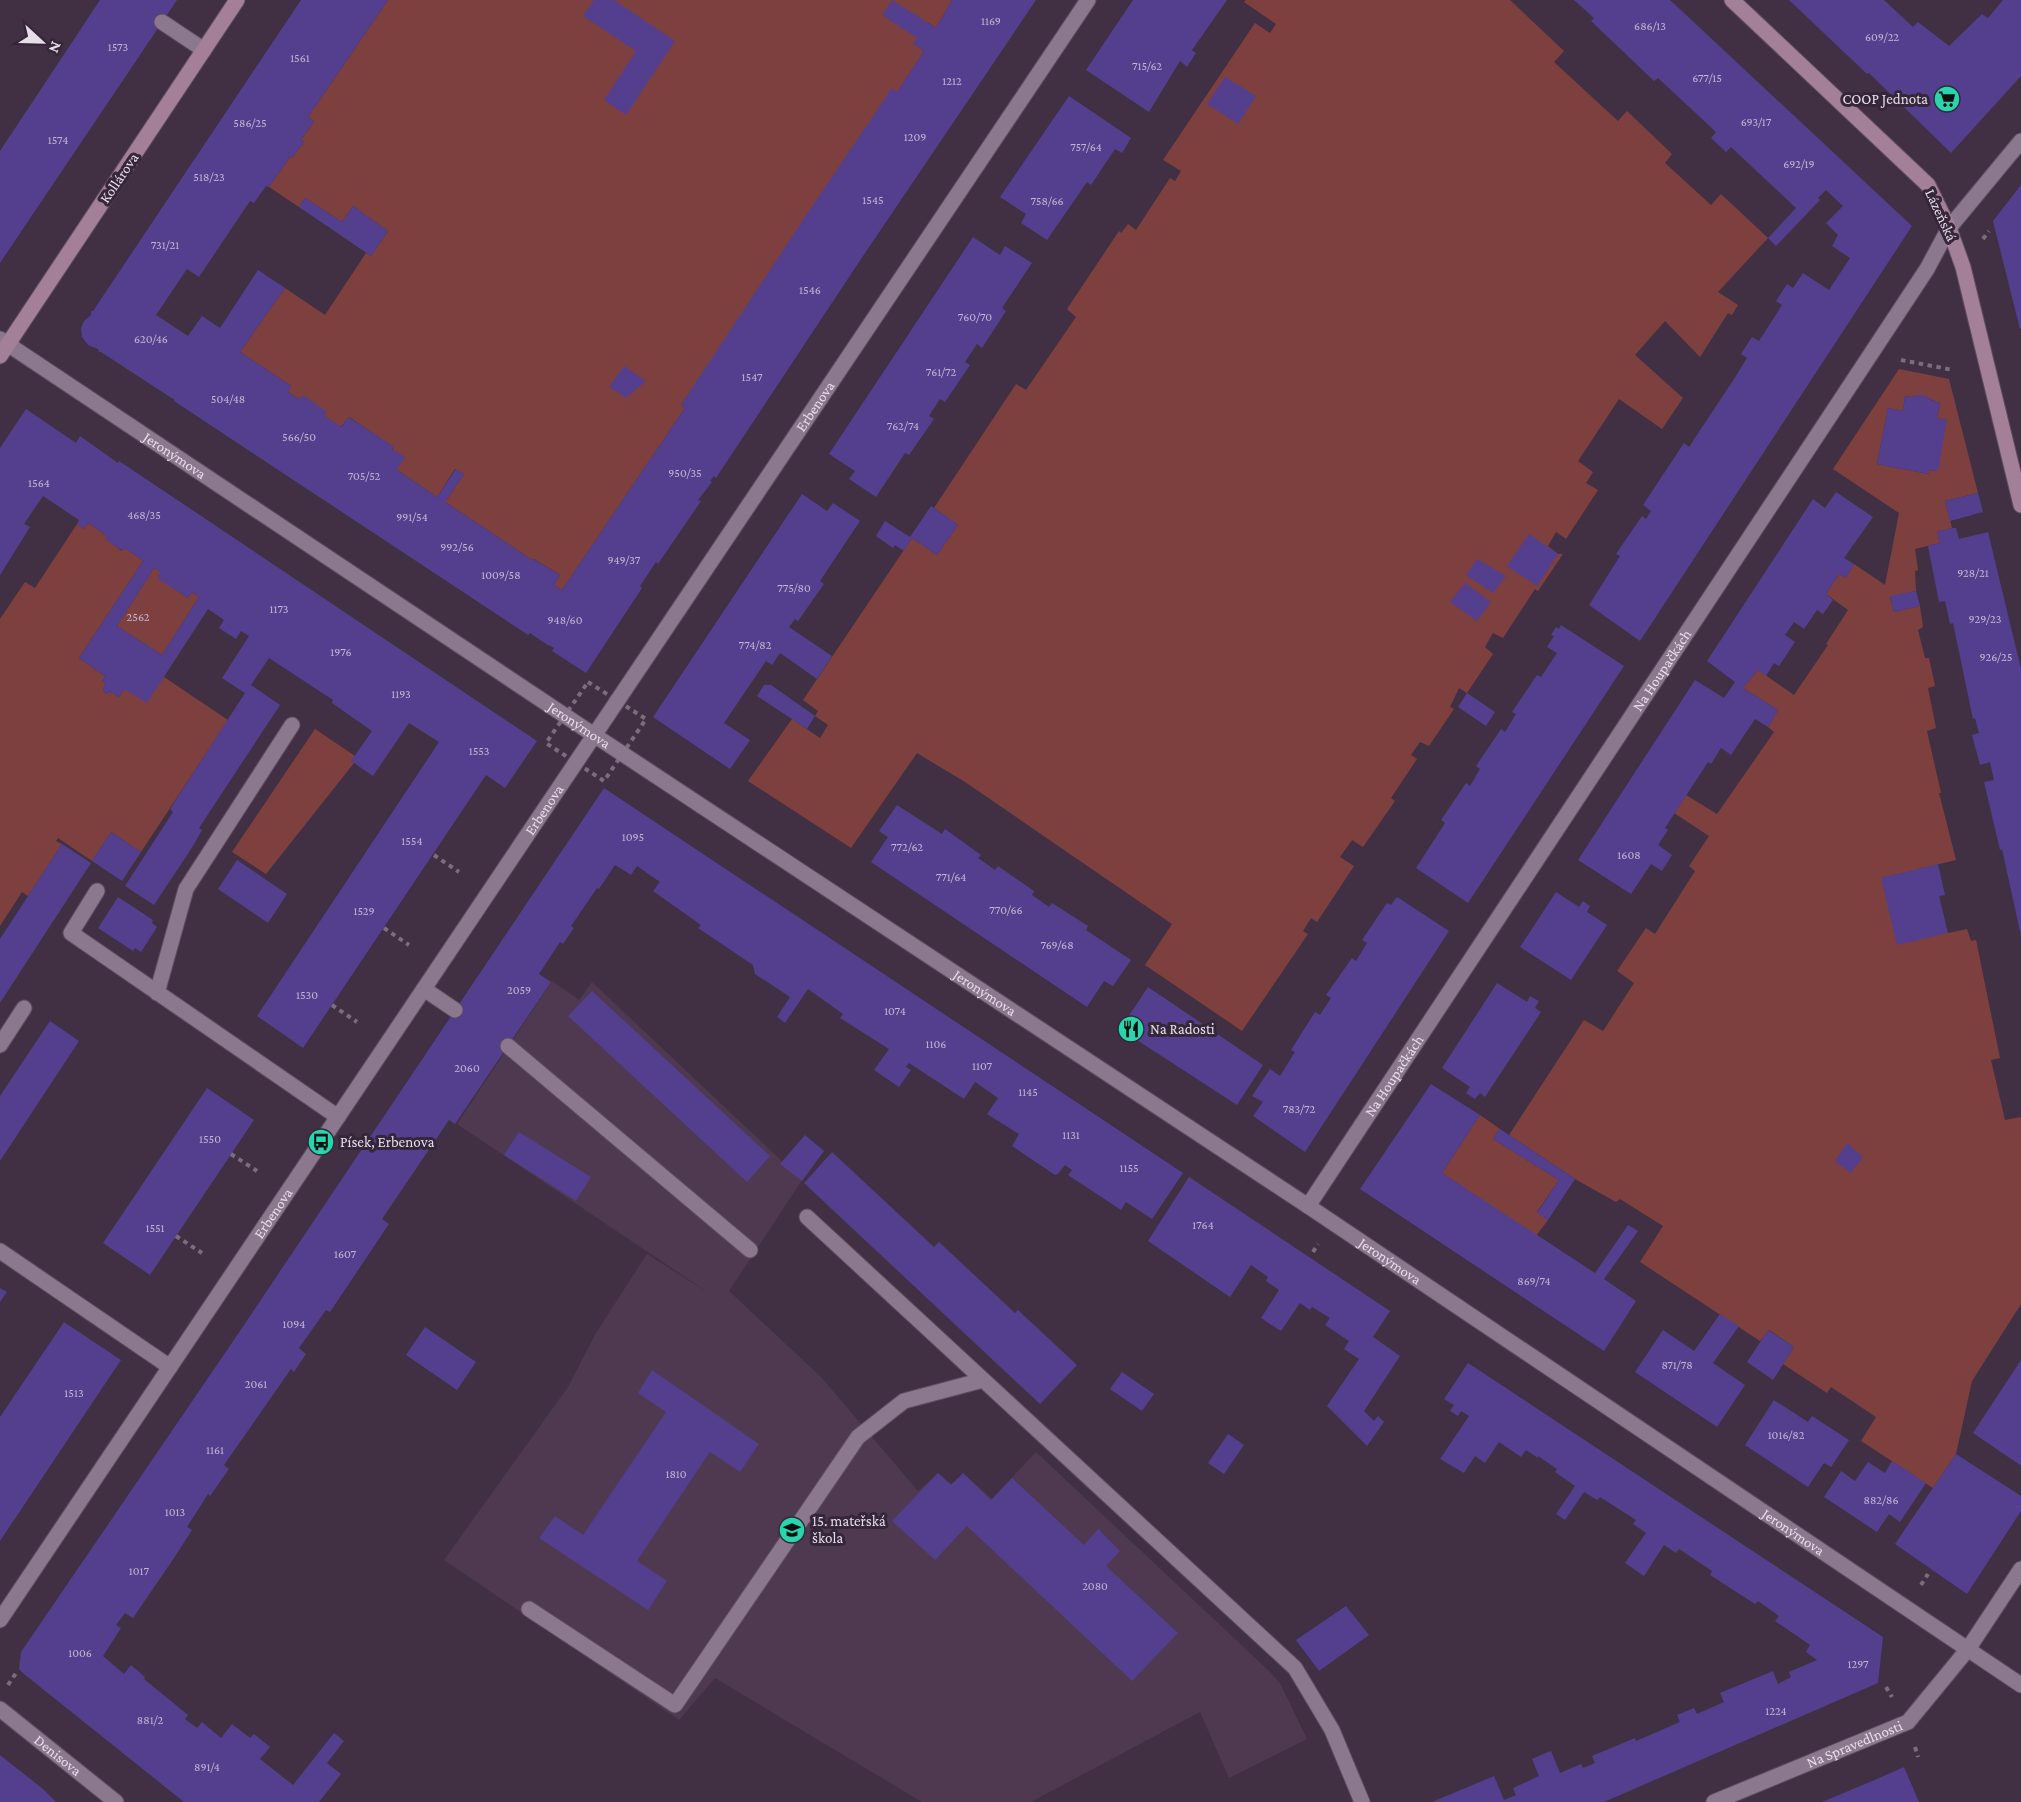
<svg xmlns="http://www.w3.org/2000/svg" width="2021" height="1802" viewBox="0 0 2021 1802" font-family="'Crimson Pro',serif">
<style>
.built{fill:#4e3951}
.green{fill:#7e403e;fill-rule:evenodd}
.building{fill:#533f8d;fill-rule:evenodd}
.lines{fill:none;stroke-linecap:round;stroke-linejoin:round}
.lane-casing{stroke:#5d4f5f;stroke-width:17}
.street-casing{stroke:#5d4f5f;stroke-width:17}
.secondary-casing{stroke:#5d4f5f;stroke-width:17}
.path{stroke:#7c6d7e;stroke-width:4;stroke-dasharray:4.5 4.5;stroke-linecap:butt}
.lane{stroke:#8b788e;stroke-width:15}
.street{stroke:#8b788e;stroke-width:15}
.secondary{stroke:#a38098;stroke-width:15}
.labels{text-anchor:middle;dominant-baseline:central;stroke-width:6;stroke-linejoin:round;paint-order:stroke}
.number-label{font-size:12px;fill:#c2b6d2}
.poi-label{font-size:15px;fill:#e7dde9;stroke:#362639;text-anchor:start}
.street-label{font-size:15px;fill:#e7dde9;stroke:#362639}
</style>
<rect width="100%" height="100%" fill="#413043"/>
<path class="built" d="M552 981 579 1000 592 982 802 1180 729 1291 821 1377 918 1491 938 1473 951 1484 964 1474 992 1499 1036 1452 1269 1671 1280 1683 1307 1739 1229 1778 1200 1712 1031 1802H922L715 1678 679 1720 444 1560 568 1387 596 1333 647 1254 712 1295 457 1124Z"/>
<path class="green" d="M388 0H952L936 28 927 22 914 44 924 51C847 171 761 286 681 405L685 408 562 590 554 585 560 575 534 559 532 560 445 502 464 474 455 469 437 497 397 470 392 446 349 417 341 427 324 416 303 396 299 399 288 392 291 386 240 352 285 288 325 315 366 253 371 256 388 231 353 206 342 222 305 198 299 207 269 187 290 157 292 158 304 142 301 140 314 121 308 117Z
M1246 0H1510L1564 51 1554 62 1618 121 1627 111 1672 154 1665 163 1711 205 1721 194 1768 238 1718 292 1738 305 1732 315 1728 313 1700 357 1665 321 1635 355 1683 398 1662 429 1619 399 1578 461 1593 472 1586 483 1598 490 1566 539 1556 532 1548 546 1558 554H1563L1538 591 1535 589 1503 638 1493 633 1485 647 1493 654 1467 693 1459 688 1450 707 1454 709 1429 746 1420 742 1411 755 1417 759 1391 798 1395 801 1363 847 1352 840 1340 857 1354 866 1317 922 1311 918 1303 931 1308 934 1242 1031 1145 965 1172 924 965 782 917 753 851 848 748 781 792 719 820 738 828 725 815 716 818 711 803 700 912 538 937 555 958 525 934 508 1016 384 1026 390 1076 317 1067 309 1119 231 1121 233 1128 224 1136 230 1170 178 1175 181 1181 171 1163 160 1255 23 1270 33 1276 24 1244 2Z
M1899 369 1949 379 1978 493 1945 501 1952 528 1937 532 1940 543 1915 549 1918 570 1915 571 1916 591 1890 597 1894 612 1920 606 1923 627 1918 630 1925 658H1929L1935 686 1928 688 1936 728 1927 731 1941 793H1939L1956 860 1882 878 1948 933 1967 929 1971 941 1976 940 2000 1058 1991 1060 2005 1120 2021 1117V1304L1972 1381 1956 1454 1933 1488 1861 1441 1876 1417 1831 1387 1827 1393 1783 1364 1794 1347 1769 1330 1760 1341 1640 1262 1663 1226 1620 1199 1616 1202 1575 1179 1509 1135 1584 1020 1603 1031 1634 983 1617 971 1646 928 1655 934 1695 871 1689 866 1709 836 1674 813 1686 795 1717 814 1774 732 1768 727 1778 710 1743 688 1758 670 1794 695 1828 645 1826 644 1848 610 1826 594 1839 574 1846 578 1854 564 1885 585 1899 513 1833 469ZM1917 395C1927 395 1931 401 1940 403L1937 418 1946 420 1937 471 1929 470 1928 474 1877 464 1888 408 1903 411 1905 396 1912 397Z
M88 523 107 536 106 539 122 551 125 548 143 561 79 658 105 676 102 681 105 683 103 691 107 694 109 691 119 697 124 689 164 677 228 720 141 852 111 832 92 861 58 838 56 841 62 844 28 896 22 892 0 926V619L25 582 35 588 77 524 84 529Z
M154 568 161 572 158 578 188 598 192 592 199 597 162 655 117 626Z
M315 729 355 756 354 763 266 874 232 852Z
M1480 1115 1500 1129 1493 1139 1559 1180 1537 1212 1548 1220 1536 1236 1442 1173Z"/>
<path class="building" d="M100 0H177L0 263V151Z
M301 0H388L308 117 314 121 301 140 304 142 292 158 290 157 269 187 266 186 254 203 250 201 199 277 187 269 156 315 188 336 202 316 220 328 258 270 285 288 240 352 291 386 288 392 299 399 303 395 327 412 324 416 342 427 348 417 393 446 392 449 405 457 397 470 437 497 456 469 464 474 445 502 532 560 533 559 560 575 554 585 562 590 685 408 681 405 801 223 892 88 897 92 924 51 913 44 917 38 882 15 892 0 936 28 952 0H1036L859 262 716 478 714 476 710 481 712 482 698 500 701 501 658 564 656 562 640 586 642 588 586 673 552 651 554 648 549 645V646L530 633 528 635 174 401V398L173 399 101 352H99L98 349 88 345 82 337 81 328 84 321 91 315V311H93Z
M594 0H614L675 41 626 115 604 100 636 51 583 16Z
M1133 0H1227L1192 50 1196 53 1187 67 1180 61 1149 112 1086 70Z
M1574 0H1670L1912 226 1640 641 1589 605 1620 556 1616 554 1642 516 1646 519 1651 511 1643 505 1684 443 1689 447 1734 379 1747 358 1741 354 1752 337 1759 341 1782 305 1776 301 1787 284 1793 288 1803 273 1829 290 1850 258 1832 246 1838 235 1826 223 1843 206 1826 190 1818 198 1820 200 1776 246 1768 238 1796 208 1731 147 1726 152 1711 138 1716 132 1658 78 1654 81 1591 21 1594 18Z
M1789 0H1884L1913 27 1918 22 1949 46 1982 14 1988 18 2003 0H2021V76L1951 153 1869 73 1867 74Z
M1225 77 1256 96 1238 124 1207 104Z
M1069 96 1131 138 1122 153 1115 149 1091 185 1087 182 1047 240 1021 223 1026 214 1000 197Z
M2021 185V328L2020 329 1993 221Z
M305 198 342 222 353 206 388 231 371 256 299 207Z
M973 237 1000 255 1005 246 1032 263 1002 308 1006 311 982 348 977 344 965 362 970 365 945 402 940 399 929 416 934 419 909 455 905 453 876 497 849 479 855 471 829 454Z
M624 366 646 381 626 398 609 387Z
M1917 395H1924L1933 401 1940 403 1937 418 1947 420 1938 471 1929 470 1928 474 1877 464 1888 408 1903 411 1905 396 1912 397Z
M26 409 76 443 80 436 118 463 119 461 143 477 537 741 505 788 486 775 303 1048 257 1016 439 742 409 723 373 776 351 761 372 731 332 703 333 700 269 658 251 685 280 705 199 828 202 830 193 846 154 905 125 886 173 812 170 809 245 693 222 678 249 636 241 631 236 639 219 628 224 620 208 609 147 703 124 689 119 697 109 691 107 694 103 691 105 683 102 681 105 676 79 658 143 561 125 548 123 551 105 539 107 536 88 523 84 529 77 524 79 520 43 496 24 524 30 527 0 575V448ZM154 568 161 572 157 578 188 598 192 592 199 597 162 655 117 626Z
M1836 492 1873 517 1844 558 1854 564 1846 578 1839 574 1826 594 1833 600 1823 614 1817 610 1804 629 1794 622 1785 635 1795 642 1779 666 1774 663 1766 676 1758 670 1743 688 1778 710 1768 727 1755 719 1731 755 1721 748 1711 764 1708 762 1665 828 1668 830 1658 845 1672 855 1662 871 1651 864 1631 894 1578 860 1695 680 1724 698 1735 682 1707 661 1813 499 1825 508Z
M1978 493 1983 512 1950 521 1945 501Z
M802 494 827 511 833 503 860 521 820 581 824 584 798 621 795 619 789 627 832 656 817 679 780 653 772 665 766 661 724 723 750 740 730 769 653 717Z
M931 506 958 525 937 555 912 538 904 551 895 545 893 548 876 536 885 521 910 537Z
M1952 528H1956L1959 539 1988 532 2021 669V936L2002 849 2000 850 1984 782 1994 780 1990 762 1980 765 1972 735 1979 733 1975 718 1973 719 1953 623 1950 624 1945 601 1939 602 1928 546 1940 543 1937 532Z
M1529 534 1558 554 1537 586 1507 566Z
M1477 559 1506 576 1493 593 1466 575Z
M1465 583 1491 602 1477 621 1450 602Z
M1916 591 1920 606 1894 612 1890 596Z
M1561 625 1624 666 1468 903 1416 868 1445 823 1441 820 1466 783 1470 786 1480 769 1476 766 1501 729 1505 732 1516 714 1512 712 1537 675 1541 677 1557 653 1547 647 1554 636 1551 635 1556 627 1559 629Z
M764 685H771L815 716 807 729 757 696Z
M1467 693 1495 712 1486 726 1458 707Z
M604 788 1183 1173 1152 1219 1126 1202 1121 1210 1068 1175 1072 1170 1065 1165 1058 1174 1055 1175 1012 1146 1019 1134 987 1114 998 1098 975 1082 964 1099 909 1063 906 1067 911 1070 899 1087 874 1070 889 1049 840 1018 843 1014 808 989 785 1023 777 1017 790 997 755 974 753 965 698 928 701 925 653 891 660 882 637 866 631 875 615 865 599 889 597 888 571 926 574 928 563 944 560 942 539 974 551 982 455 1124 449 1120 382 1219 389 1224 330 1312 326 1310 299 1348 306 1354 294 1372 291 1369 224 1465 229 1469 210 1496 208 1494 187 1527 192 1530 174 1558 133 1618 125 1613 116 1625 121 1628 103 1656 124 1674 131 1665 145 1677 144 1679 188 1715 185 1719 197 1728 202 1722 221 1738 232 1724 250 1738 254 1734 270 1747 260 1759 293 1785 334 1733 344 1741 327 1763 341 1774 319 1802H184L24 1674 19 1669 21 1652 238 1334Z
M897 805 942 834 945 829 981 855 978 858 995 870 998 866 1034 891 1032 895 1049 907 1052 903 1088 926 1086 930 1131 960 1113 986 1104 981 1087 1007 871 862 888 837 879 831Z
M111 832 141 852 122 881 92 861Z
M62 844 91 863 0 1003V939Z
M237 860 287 894 268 923 218 889Z
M1938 864 1945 895 1939 896 1948 933 1897 945 1881 878Z
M1556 892 1579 907 1583 901 1590 906 1587 912 1607 925 1571 980 1520 947Z
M118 897 153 920 152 923 157 927 141 952 135 948 133 951 98 928Z
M1397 897 1449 931 1305 1152 1253 1116 1263 1102 1252 1096 1270 1069 1280 1076 1295 1052 1291 1050 1315 1012 1320 1015 1331 998 1326 995 1352 958 1356 961 1367 943 1362 940 1387 903 1391 905Z
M1497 983 1527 1002 1530 996 1539 1001 1535 1008 1541 1012 1485 1097 1480 1093 1475 1099 1466 1093 1470 1087 1442 1068Z
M1148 987 1263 1065 1237 1105 1120 1029Z
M592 991 770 1156 747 1182 568 1016Z
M50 1021 79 1041 0 1161V1096Z
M1431 1084 1480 1115 1442 1173 1595 1273 1628 1225 1638 1231 1604 1279 1636 1301 1604 1351 1360 1189Z
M207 1088 254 1120 150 1275 103 1243Z
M1500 1129 1575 1179 1548 1220 1537 1213 1559 1180 1493 1139Z
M519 1132 591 1177 576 1201 504 1155Z
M805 1135 824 1151 802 1181 780 1164Z
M1847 1143 1863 1157 1851 1173 1835 1161Z
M832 1152 934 1247 939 1242 1015 1313 1018 1310 1077 1365 1040 1404 804 1183Z
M1189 1177 1390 1311 1373 1337 1400 1356 1364 1411 1374 1421 1378 1416 1384 1422 1367 1446 1327 1406 1359 1359 1344 1349 1349 1341 1325 1325 1330 1318 1312 1307 1310 1310 1300 1303 1281 1331 1261 1318 1279 1290 1266 1281 1268 1277 1251 1265 1230 1297 1148 1241Z
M0 1288 7 1292 0 1302Z
M1720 1314 1739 1326 1713 1363 1745 1385 1717 1427 1635 1372 1663 1330 1694 1351Z
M64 1322 121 1360 0 1541V1417Z
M425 1327 476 1362 457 1390 406 1355Z
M1768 1330 1794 1347 1773 1380 1747 1362Z
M2021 1360V1464L2020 1465 1973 1433Z
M1468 1363 1883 1637 1878 1683 1604 1802H1432L1494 1776 1504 1800 1516 1795 1513 1788 1539 1776 1532 1759 1541 1755 1551 1751 1560 1773 1581 1764 1583 1768 1595 1763 1592 1756 1635 1738 1636 1741 1680 1722 1677 1715 1694 1708 1697 1714 1724 1702 1720 1693 1773 1671 1778 1684 1791 1677 1789 1672 1817 1660 1806 1652 1810 1645 1775 1621 1779 1616 1758 1601 1755 1604 1710 1575 1712 1571 1679 1549 1676 1553 1664 1545 1644 1576 1625 1563 1646 1533 1633 1524 1636 1520 1600 1497 1597 1500 1584 1492 1565 1520 1556 1514 1575 1486 1555 1472 1557 1469 1538 1456V1458L1526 1450 1521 1457 1499 1442 1485 1463 1475 1456 1464 1473 1440 1459 1469 1416 1461 1411 1458 1416 1450 1411 1454 1405 1444 1399Z
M652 1370 759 1444 740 1472 710 1452 637 1561 667 1581 648 1610 539 1538 555 1516 583 1535 666 1412 638 1393Z
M1122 1372 1154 1394 1142 1411 1110 1389Z
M1774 1400 1808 1422 1812 1416 1849 1440 1831 1467 1824 1463 1808 1487 1745 1445Z
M1228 1434 1244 1445 1224 1474 1208 1463Z
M1956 1454 2021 1496V1511L1967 1594 1895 1544Z
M1892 1461 1926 1483 1900 1522 1889 1514 1877 1532 1824 1497 1841 1471 1855 1481 1868 1462 1885 1473Z
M938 1473 951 1485 963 1473 991 1500 1012 1478 1084 1545 1099 1528 1100 1531 1120 1551 1106 1566 1178 1633 1132 1681 967 1526 935 1560 892 1521Z
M1346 1606 1369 1635 1319 1671 1296 1640Z
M0 1755 43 1789 56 1802H0Z
M1904 1767 1919 1802H1822L1877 1779Z"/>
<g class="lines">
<defs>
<path id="lane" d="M162 22 204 50
M97 891 71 933 338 1117
M424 989 455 1010
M157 993 186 889 292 725
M0 1045 24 1008
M508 1046 750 1250
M807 1217 1295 1668 1332 1730 1362 1802
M0 1251 170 1367
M529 1609 675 1705 858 1437 904 1401 983 1380"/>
<g id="street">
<path id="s1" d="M0 339 594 735 1308 1206 2021 1685"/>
<path id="s2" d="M1308 1206 1927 269 1949 228 2021 141"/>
<path id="s3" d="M0 1620 1088 0"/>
<path id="s4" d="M0 1709 116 1802"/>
<path id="s5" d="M1714 1802 1908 1722 1968 1649 2021 1569"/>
</g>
<path id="secondary" d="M1732 0 1928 185 1949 228 1963 267 2021 505
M0 356 237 0"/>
</defs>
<use href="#lane" class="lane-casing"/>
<use href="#street" class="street-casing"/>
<use href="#secondary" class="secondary-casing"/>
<path class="path" d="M1983 239 1989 231
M1901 360 1953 370
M588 682 646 719 604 781 546 743Z
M434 855 459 872
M384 928 409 945
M332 1005 357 1022
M231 1154 257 1171
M176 1236 202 1253
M1313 1252 1318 1244
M1921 1585 1928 1574
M8 1685 16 1673
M1886 1687 1892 1697
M1915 1747 1918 1757"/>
<use href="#lane" class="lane"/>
<use href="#street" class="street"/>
<use href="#secondary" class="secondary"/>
</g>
<defs>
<symbol id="supermarket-disc" viewBox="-11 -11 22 22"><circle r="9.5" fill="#29d5ac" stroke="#362639"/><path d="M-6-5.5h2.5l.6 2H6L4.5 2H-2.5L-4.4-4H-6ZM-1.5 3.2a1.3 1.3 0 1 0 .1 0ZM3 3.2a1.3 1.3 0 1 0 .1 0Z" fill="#111"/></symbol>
<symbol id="restaurant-disc" viewBox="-11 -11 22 22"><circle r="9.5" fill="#29d5ac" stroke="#362639"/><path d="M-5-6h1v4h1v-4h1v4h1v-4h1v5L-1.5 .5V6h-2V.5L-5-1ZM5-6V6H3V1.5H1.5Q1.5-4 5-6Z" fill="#111"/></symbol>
<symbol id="bus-disc" viewBox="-11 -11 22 22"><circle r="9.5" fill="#29d5ac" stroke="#362639"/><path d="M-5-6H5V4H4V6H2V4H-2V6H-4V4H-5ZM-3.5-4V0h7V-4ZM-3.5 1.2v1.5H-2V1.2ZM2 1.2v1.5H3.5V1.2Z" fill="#111"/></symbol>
<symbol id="school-disc" viewBox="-11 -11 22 22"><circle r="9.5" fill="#29d5ac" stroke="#362639"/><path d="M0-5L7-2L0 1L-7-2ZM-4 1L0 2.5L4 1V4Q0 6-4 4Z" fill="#111"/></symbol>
</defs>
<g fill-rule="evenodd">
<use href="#supermarket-disc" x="1932" y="84" width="30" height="30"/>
<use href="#restaurant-disc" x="1116" y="1014" width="30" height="30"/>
<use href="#bus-disc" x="306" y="1127" width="30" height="30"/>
<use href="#school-disc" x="777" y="1515" width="30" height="30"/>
</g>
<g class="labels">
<g class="number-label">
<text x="991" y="21">1169</text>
<text x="1650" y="26">686/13</text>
<text x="1882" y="37">609/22</text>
<text x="118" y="47">1573</text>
<text x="300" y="58">1561</text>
<text x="1147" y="66">715/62</text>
<text x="1707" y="78">677/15</text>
<text x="952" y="81">1212</text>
<text x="1756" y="122">693/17</text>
<text x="250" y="123">586/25</text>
<text x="915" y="137">1209</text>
<text x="58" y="140">1574</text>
<text x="1086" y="147">757/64</text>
<text x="1799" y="164">692/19</text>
<text x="209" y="177">518/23</text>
<text x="873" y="200">1545</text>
<text x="1047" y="201">758/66</text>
<text x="165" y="245">731/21</text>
<text x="810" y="290">1546</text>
<text x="975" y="317">760/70</text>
<text x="151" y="339">620/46</text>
<text x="941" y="372">761/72</text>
<text x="752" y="377">1547</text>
<text x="228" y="399">504/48</text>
<text x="903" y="426">762/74</text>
<text x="299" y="437">566/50</text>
<text x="685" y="473">950/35</text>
<text x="364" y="476">705/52</text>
<text x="39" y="483">1564</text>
<text x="144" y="515">468/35</text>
<text x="412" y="517">991/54</text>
<text x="457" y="547">992/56</text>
<text x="624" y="560">949/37</text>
<text x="1973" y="573">928/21</text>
<text x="501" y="575">1009/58</text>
<text x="794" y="588">775/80</text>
<text x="279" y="609">1173</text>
<text x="138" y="617">2562</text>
<text x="1985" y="619">929/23</text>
<text x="565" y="620">948/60</text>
<text x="755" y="645">774/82</text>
<text x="341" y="652">1976</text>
<text x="1996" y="657">926/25</text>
<text x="401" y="694">1193</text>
<text x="479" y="751">1553</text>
<text x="633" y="837">1095</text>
<text x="412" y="841">1554</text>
<text x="907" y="847">772/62</text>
<text x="1629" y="855">1608</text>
<text x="951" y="877">771/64</text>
<text x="1006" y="910">770/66</text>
<text x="364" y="911">1529</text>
<text x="1057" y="945">769/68</text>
<text x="519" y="990">2059</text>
<text x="307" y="995">1530</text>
<text x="895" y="1011">1074</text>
<text x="936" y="1044">1106</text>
<text x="982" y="1066">1107</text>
<text x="467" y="1068">2060</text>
<text x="1028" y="1092">1145</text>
<text x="1299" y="1109">783/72</text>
<text x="1071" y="1135">1131</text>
<text x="210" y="1139">1550</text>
<text x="1129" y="1168">1155</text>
<text x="1203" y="1225">1764</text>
<text x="155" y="1228">1551</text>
<text x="345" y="1254">1607</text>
<text x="1534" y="1281">869/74</text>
<text x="294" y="1324">1094</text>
<text x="1677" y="1365">871/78</text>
<text x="256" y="1384">2061</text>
<text x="74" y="1393">1513</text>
<text x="1786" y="1435">1016/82</text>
<text x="215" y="1450">1161</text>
<text x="676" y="1474">1810</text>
<text x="1881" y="1500">882/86</text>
<text x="175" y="1512">1013</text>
<text x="139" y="1571">1017</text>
<text x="1095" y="1586">2080</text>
<text x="80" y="1653">1006</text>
<text x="1858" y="1664">1297</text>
<text x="1776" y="1711">1224</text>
<text x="150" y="1720">881/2</text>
<text x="207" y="1767">891/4</text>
</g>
<g class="poi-label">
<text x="1928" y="99" text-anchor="end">COOP Jednota</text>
<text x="1150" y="1029">Na Radosti</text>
<text x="340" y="1142">Písek, Erbenova</text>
<text x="812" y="1521">15. mateřská<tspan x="812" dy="17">škola</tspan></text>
</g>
<g class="street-label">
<text transform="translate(119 178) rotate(-56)">Kollárova</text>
<text transform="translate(1941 215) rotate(65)">Lázeňská</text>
<text stroke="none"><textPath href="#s3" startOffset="1462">Erbenova</textPath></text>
<text stroke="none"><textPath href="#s1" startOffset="210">Jeronýmova</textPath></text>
<text stroke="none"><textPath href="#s2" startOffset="642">Na Houpačkách</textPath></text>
<text stroke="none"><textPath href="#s1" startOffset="696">Jeronýmova</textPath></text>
<text stroke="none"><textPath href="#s3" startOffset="976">Erbenova</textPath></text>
<text stroke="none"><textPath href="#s1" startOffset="1182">Jeronýmova</textPath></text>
<text stroke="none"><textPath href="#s2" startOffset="156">Na Houpačkách</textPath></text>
<text stroke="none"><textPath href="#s3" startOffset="490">Erbenova</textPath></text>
<text stroke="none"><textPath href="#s1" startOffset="1668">Jeronýmova</textPath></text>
<text stroke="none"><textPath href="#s1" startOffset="2154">Jeronýmova</textPath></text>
<text stroke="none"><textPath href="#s5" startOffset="152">Na Spravedlnosti</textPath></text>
<text stroke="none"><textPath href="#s4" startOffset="74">Denisova</textPath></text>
</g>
</g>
<g transform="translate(42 42) rotate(112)" stroke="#362639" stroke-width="4.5" paint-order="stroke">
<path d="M0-4.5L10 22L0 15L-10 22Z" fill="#e7dde9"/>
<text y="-9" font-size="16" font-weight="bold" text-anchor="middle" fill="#e7dde9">N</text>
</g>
</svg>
